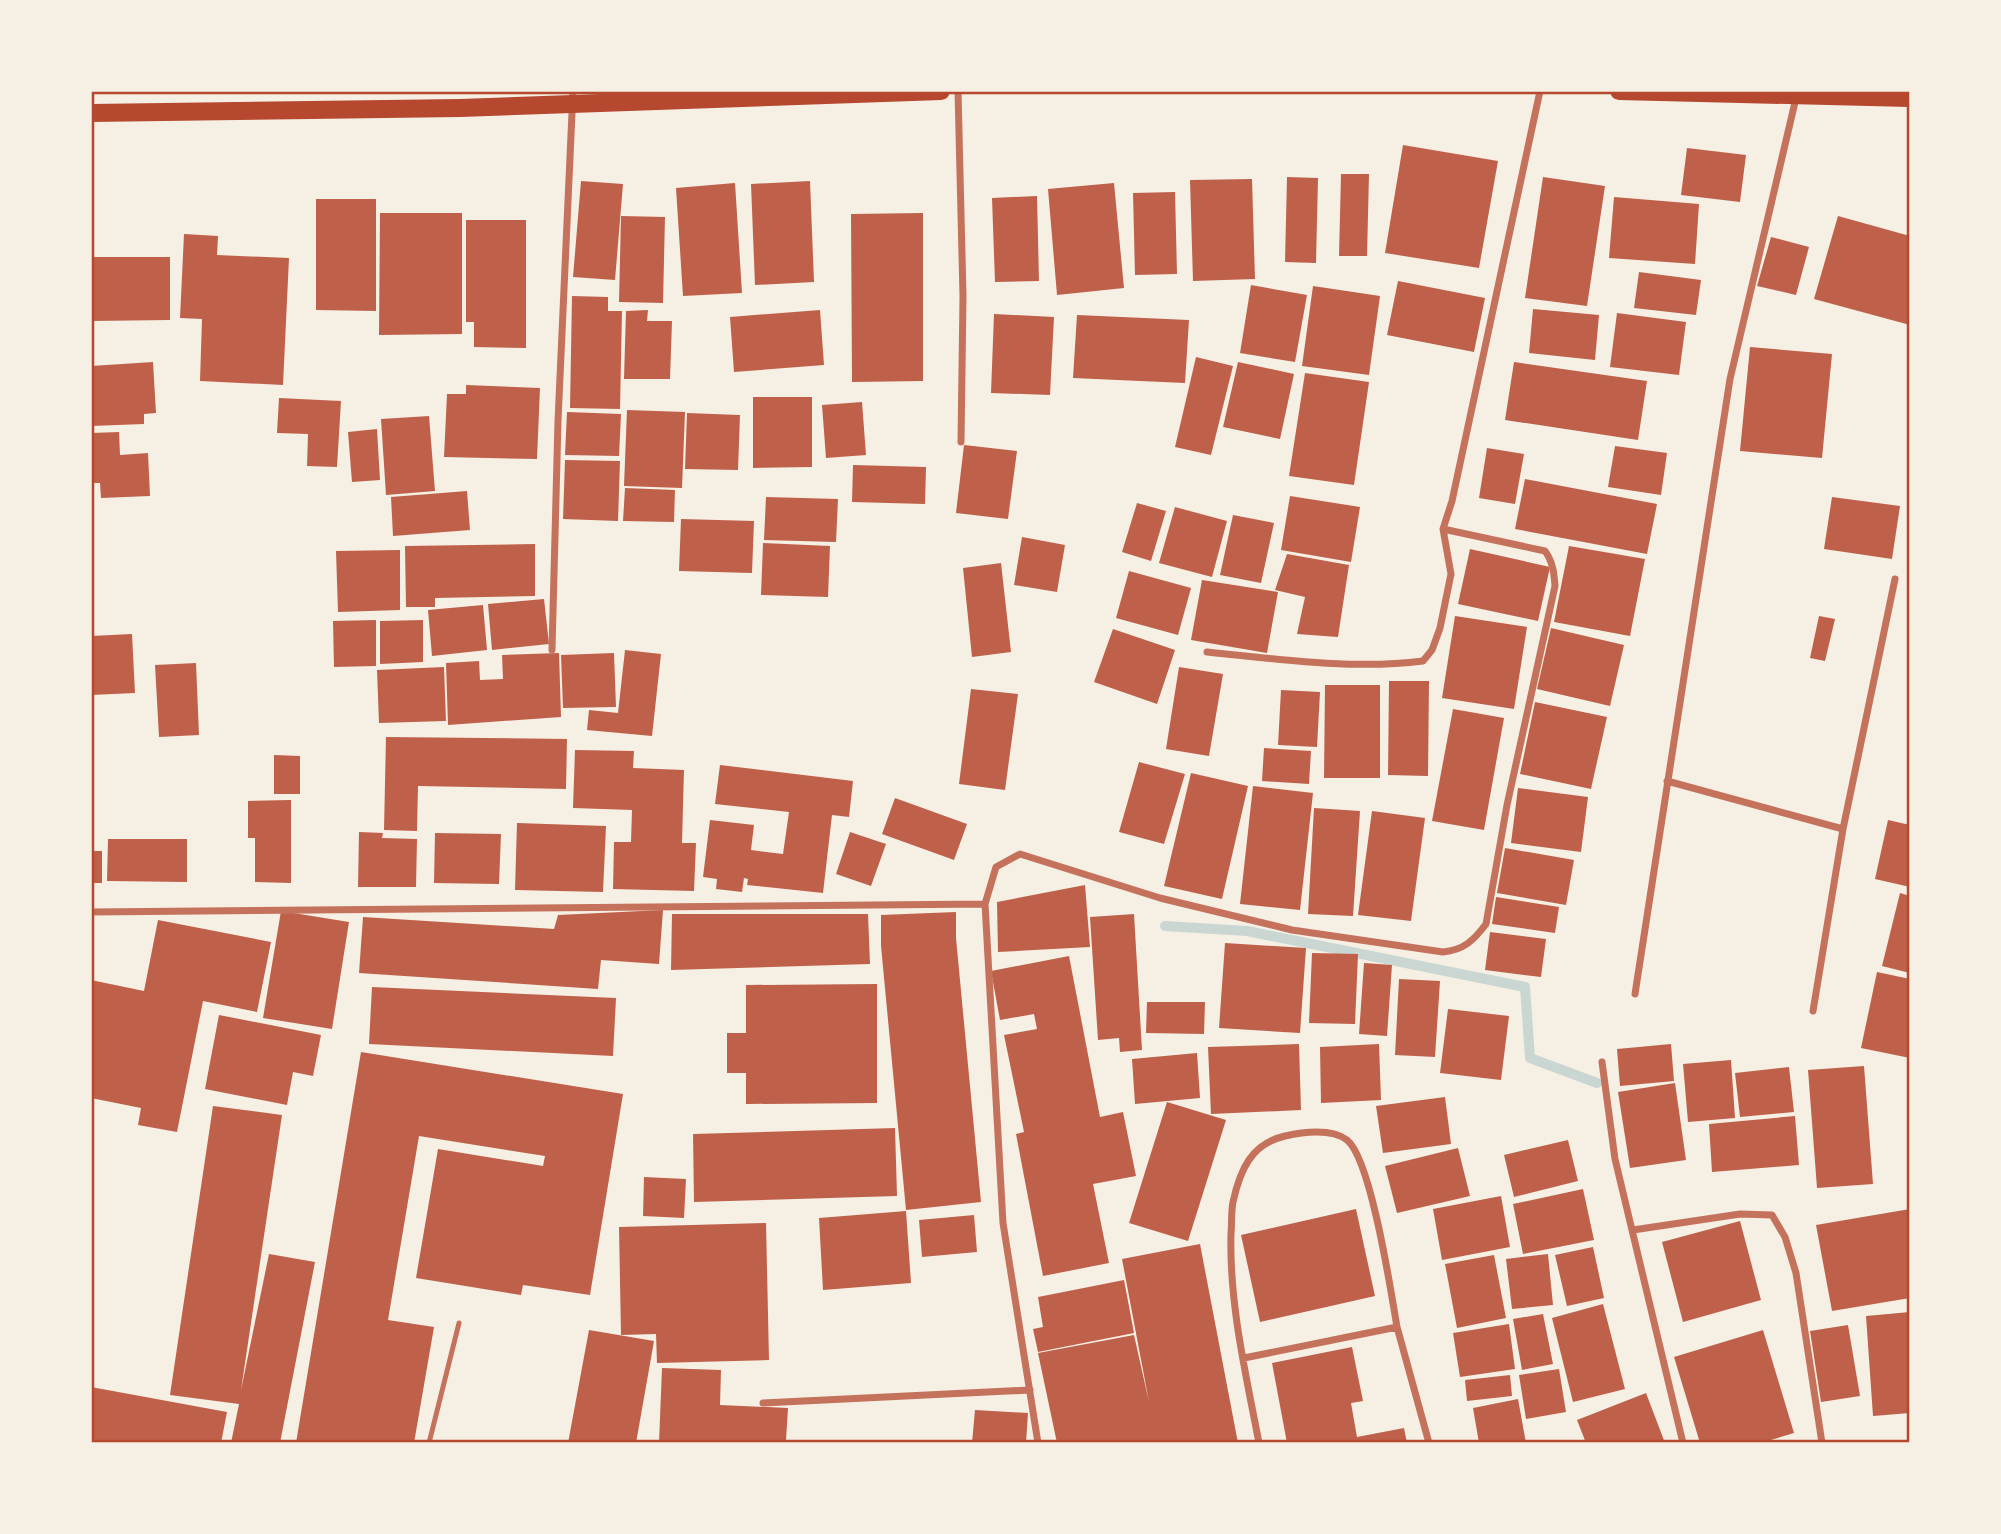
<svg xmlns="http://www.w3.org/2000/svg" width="2001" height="1534" viewBox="0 0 2001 1534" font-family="'Asap Condensed',sans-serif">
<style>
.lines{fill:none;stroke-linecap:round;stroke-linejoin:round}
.stream{stroke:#c9d6d2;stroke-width:10}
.building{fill:#bf614a}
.service{stroke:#c5725c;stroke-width:5}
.minor{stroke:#c5725c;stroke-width:7}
.primary{stroke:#b5482f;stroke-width:18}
.neatline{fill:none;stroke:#b5482f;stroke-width:2.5}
</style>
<rect width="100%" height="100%" fill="#f6efe4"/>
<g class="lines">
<path class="stream" d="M1165 926 1247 931 1525 987 1530 1058 1597 1083"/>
</g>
<path class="building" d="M1403 145 1498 161 1479 268 1385 253Z
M1687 148 1746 155 1740 202 1681 195Z
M1341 174H1369L1367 256H1339Z
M1287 177 1318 178 1316 263 1285 262Z
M1543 177 1605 186 1587 306 1525 298Z
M1252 179 1255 279 1193 281 1190 180Z
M581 181 623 184 615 280 573 277Z
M810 181 814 282 755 285 751 184Z
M735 183 742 293 683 296 676 188Z
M1114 183 1124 288 1057 295 1048 189Z
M1175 192 1177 274 1135 275 1133 193Z
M1037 196 1039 281 995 282 992 198Z
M1614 197 1699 204 1695 264 1609 258Z
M316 199H376V311L316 310Z
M380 213H462V334L379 335Z
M923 213V381L852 382 851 214Z
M621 216 665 217 663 303 619 302Z
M1838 216 1910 236V325L1814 299Z
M466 220H526V348L474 347V322H466Z
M184 234 218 236 217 255 289 258 283 385 200 381 202 319 180 318Z
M1771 237 1809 247 1796 295 1757 286Z
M91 257H170V320L91 321Z
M1639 272 1701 280 1696 315 1634 308Z
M1398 281 1485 298 1474 352 1387 335Z
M1251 285 1307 295 1295 362 1240 353Z
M1313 286 1380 296 1369 375 1302 366Z
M572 296 608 297V311H622L620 409 570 408Z
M1533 309 1599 315 1595 360 1529 353Z
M648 310 647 321H672L670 379H624L626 311Z
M820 310 824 365 734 372 730 317Z
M1617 313 1686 322 1679 375 1610 367Z
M994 314 1054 317 1050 395 991 393Z
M1077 315 1189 320 1185 383 1073 378Z
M1750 347 1832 354 1822 458 1740 451Z
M1196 357 1233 366 1211 455 1175 447Z
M153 362 156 413 144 414V424L91 426V366Z
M1238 362 1294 374 1280 439 1223 427Z
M1514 362 1647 381 1638 440 1505 420Z
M1305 373 1369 382 1354 485 1289 476Z
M466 385 540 388 537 459 444 457 447 394H466Z
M753 397H812V467L753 468Z
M279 398 341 401 337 467 307 466 308 434 277 433Z
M862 402 866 455 826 458 822 405Z
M627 410 685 412 682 488 624 486Z
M567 412 621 414 619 456 565 455Z
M687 413 740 415 738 470 685 469Z
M429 416 435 491 386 495 381 419Z
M377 429 380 480 352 482 348 432Z
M119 432 120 455 148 453 150 496 101 498 100 483H91V433Z
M964 445 1017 451 1008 519 956 513Z
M1615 446 1667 453 1661 495 1608 487Z
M1487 448 1524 454 1515 504 1479 498Z
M565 460 620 461 618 521 563 519Z
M853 465 926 467 925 504 852 502Z
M1525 479 1657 504 1647 554 1515 529Z
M625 488 675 490 674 522 623 521Z
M467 491 470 530 393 536 391 497Z
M1290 496 1360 507 1351 562 1281 550Z
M766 497 838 499 836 542 764 540Z
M1832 497 1900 506 1892 559 1824 549Z
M1137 503 1166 511 1151 561 1122 552Z
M1175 507 1227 521 1212 577 1159 563Z
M1233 515 1274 523 1261 583 1220 575Z
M681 519 754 521 752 573 679 571Z
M1022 537 1065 545 1057 592 1014 585Z
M763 543 830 546 828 597 761 595Z
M535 544V596L435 598V607H406L405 546Z
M1569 546 1645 559 1630 636 1554 622Z
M1470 549 1550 567 1538 621 1458 604Z
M400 550V610L338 612 336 551Z
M1287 554 1349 565 1338 637 1297 634 1305 597 1275 590Z
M1001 563 1011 652 972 657 963 568Z
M1129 571 1191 588 1178 635 1116 618Z
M1202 580 1278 592 1267 653 1191 640Z
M544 599 549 644 492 650 488 604Z
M483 605 487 650 432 656 428 610Z
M1455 616 1527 627 1514 709 1442 698Z
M1819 616 1835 619 1825 661 1810 658Z
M376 620V666L334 667 333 621Z
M423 620V662L380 664V621Z
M1551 628 1624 645 1610 706 1537 689Z
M1113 629 1175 650 1157 704 1094 682Z
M132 634 135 693 91 695V636Z
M625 650 661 654 652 736 587 730 589 710 618 713Z
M559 653 561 717 448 725 446 663 479 661 480 680 503 679 502 655Z
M614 653 616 707 563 708 561 655Z
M196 663 199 735 159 737 155 665Z
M444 667 446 721 379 723 377 670Z
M1179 667 1223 674 1209 756 1166 749Z
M1389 681H1429L1428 776 1388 775Z
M1325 685H1380V778H1324Z
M971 689 1018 694 1005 790 959 784Z
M1281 690 1320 692 1317 747 1278 745Z
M1535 702 1607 717 1591 789 1520 774Z
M1453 709 1504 718 1484 830 1432 821Z
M386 737 567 739 566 789 418 786 417 831 384 830Z
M1264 748 1311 751 1309 784 1262 781Z
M575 750 634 751 633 768 684 770 682 843H696L694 891 613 889 614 842H631L632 810 573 808Z
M274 755 300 756V794H274Z
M1139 762 1185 774 1164 844 1119 832Z
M720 765 853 781 849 817 832 815 823 893 747 885 748 879 744 878 742 892 716 889 717 879 703 877 710 820 754 825 751 850 783 854 789 812 715 804Z
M1191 773 1248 786 1222 899 1164 886Z
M1253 786 1313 793 1300 910 1240 904Z
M1518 788 1588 797 1581 852 1511 843Z
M895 798 967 824 954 860 882 834Z
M291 800V883L255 882V838H248V801Z
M1314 808 1360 811 1353 916 1308 914Z
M1372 811 1425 818 1411 921 1358 915Z
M1888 820 1910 825V887L1875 879Z
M517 823 606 826 603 892 515 890Z
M359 832 383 833 382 838 417 839 416 887H358Z
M850 832 886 844 871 886 836 874Z
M435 833 501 834 499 884 434 883Z
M108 839H187V882L107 881Z
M1505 848 1574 860 1566 905 1497 893Z
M91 851H102V883H91Z
M1085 885 1090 947 998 952 997 902Z
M1900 893 1910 896V973L1882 966Z
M1496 897 1559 907 1555 933 1492 924Z
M663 910 659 964 601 960 598 989 359 973 363 917 554 929 558 915Z
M281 911 349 922 332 1029 263 1018Z
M956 912V938L981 1202 906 1210 881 946V915Z
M672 914H868L870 964 671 970Z
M1134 914 1142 1050 1120 1052 1119 1038 1098 1040 1090 917Z
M158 920 271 942 257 1012 203 1001 177 1132 138 1125 141 1108 91 1098V980L144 991Z
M1490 932 1546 939 1541 977 1485 970Z
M1225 943 1306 948 1300 1033 1219 1028Z
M1312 953 1358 954 1355 1024 1309 1023Z
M1069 956 1100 1117 1123 1112 1136 1176 1093 1184 1109 1263 1043 1276 1016 1134 1024 1132 1004 1035 1037 1029 1034 1014 1000 1020 991 971Z
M1364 963 1392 965 1387 1036 1359 1034Z
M1877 972 1910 979V1058L1861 1048Z
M1399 979 1440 981 1435 1057 1395 1055Z
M877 984V1103L746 1104V1073H727V1033H746V985Z
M372 987 616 998 613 1056 369 1044Z
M1147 1002H1205L1204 1034 1146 1033Z
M1448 1009 1509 1016 1501 1080 1440 1073Z
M219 1015 321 1035 313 1076 293 1072 287 1105 205 1089Z
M1299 1044 1301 1110 1211 1114 1208 1047Z
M1379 1044 1381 1100 1321 1103 1320 1047Z
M1671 1044 1674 1081 1620 1086 1617 1049Z
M361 1052 623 1094 590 1295 523 1285 521 1295 416 1278 438 1149 543 1166 545 1156 419 1136 388 1320 434 1327 414 1443H296Z
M1197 1053 1200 1098 1135 1104 1132 1059Z
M1731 1060 1735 1118 1688 1122 1683 1064Z
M1864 1066 1873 1184 1817 1188 1808 1070Z
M1789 1067 1794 1112 1740 1117 1735 1073Z
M1675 1083 1686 1160 1630 1168 1618 1092Z
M1445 1097 1451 1144 1383 1153 1376 1106Z
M1167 1102 1226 1120 1188 1241 1129 1223Z
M213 1106 282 1115 241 1390 269 1254 315 1262 280 1443H231L239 1404 170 1395Z
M1795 1116 1799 1165 1712 1172 1709 1124Z
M895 1128 897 1196 694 1202 693 1134Z
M1568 1140 1578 1181 1514 1197 1504 1155Z
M1458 1148 1470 1196 1397 1213 1385 1166Z
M644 1177 686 1179 684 1218 643 1216Z
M1583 1189 1594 1240 1523 1254 1513 1204Z
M1501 1196 1510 1247 1442 1260 1433 1209Z
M1356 1209 1375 1296 1260 1322 1241 1235Z
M1910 1209V1298L1832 1311 1816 1225Z
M906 1211 911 1283 823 1290 819 1218Z
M974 1215 977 1252 922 1257 919 1220Z
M1740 1221 1761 1300 1683 1322 1662 1242Z
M766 1223 769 1360 657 1363 656 1334 621 1335 619 1227Z
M1200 1244 1238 1443H1057L1038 1353 1134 1335 1149 1402 1122 1259Z
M1593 1247 1604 1298 1567 1306 1555 1255Z
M1548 1254 1553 1305 1512 1309 1506 1259Z
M1494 1255 1506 1318 1457 1328 1445 1264Z
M1124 1280 1134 1333 1038 1352 1033 1329 1043 1327 1038 1297Z
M1603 1304 1625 1389 1573 1402 1552 1318Z
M1910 1312V1413L1873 1416 1866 1316Z
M1543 1314 1553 1364 1522 1370 1513 1319Z
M1509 1324 1515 1369 1460 1377 1453 1333Z
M1848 1325 1860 1396 1821 1402 1810 1331Z
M589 1330 654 1341 636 1443H568Z
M1763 1330 1794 1433 1761 1443H1700L1674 1357Z
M1352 1347 1363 1401 1351 1403 1357 1437 1404 1428 1407 1443H1287L1272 1363Z
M662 1368 721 1370 720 1405 788 1408 786 1440 814 1441V1443H659Z
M1559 1369 1566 1412 1526 1419 1519 1375Z
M1510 1375 1512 1396 1467 1401 1465 1380Z
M91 1387 227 1412 221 1443H91Z
M1646 1393 1665 1443H1586L1577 1420Z
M1518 1399 1526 1443H1479L1473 1408Z
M975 1410 1028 1413 1026 1443H972Z"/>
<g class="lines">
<path class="service" d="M429 1443 459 1323"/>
<path class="minor" d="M958 91 963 296 961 442
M552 650 558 421 573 91
M1207 652C1278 659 1352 670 1423 661L1432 650 1440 628 1451 574 1443 529 1452 501 1540 91
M1667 781 1843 829
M91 912 985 904
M1635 994 1730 379 1796 98
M1813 1011 1843 829 1895 579
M1602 1062 1615 1159 1683 1443
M1633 1230 1740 1214 1772 1215 1785 1237 1796 1273 1822 1443
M1397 1327 1429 1443
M1244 1358 1397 1327C1391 1292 1371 1159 1347 1140 1332 1128 1302 1132 1285 1136 1251 1144 1240 1170 1233 1202 1231 1212 1232 1223 1231 1233 1229 1303 1246 1375 1259 1443
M763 1403 1030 1390
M1038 1443 1003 1223 985 904 996 867 1020 854 1160 898 1292 930 1443 952C1464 950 1474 940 1486 924L1507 805 1555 586C1554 573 1553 562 1545 551L1443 529"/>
<path class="primary" d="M1619 91 1910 98
M91 113 460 108 941 91"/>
</g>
<rect width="2001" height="1534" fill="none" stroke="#f6efe4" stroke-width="186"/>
<rect x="93" y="93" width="1815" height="1348" class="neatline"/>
</svg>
